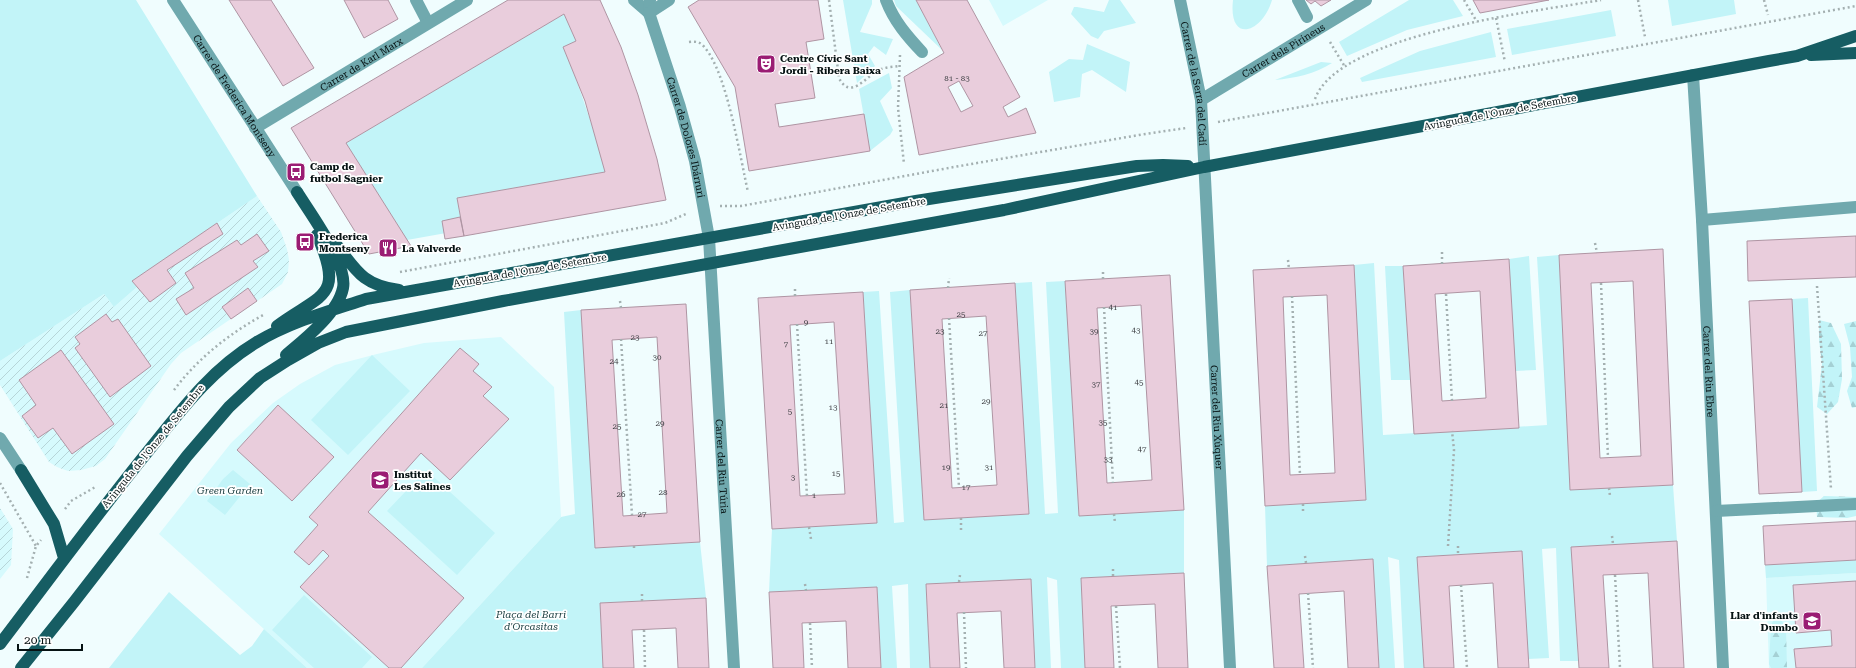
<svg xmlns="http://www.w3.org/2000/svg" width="1856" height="668" viewBox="0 0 1856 668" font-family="'Roboto Serif',serif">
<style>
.built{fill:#d6fafd}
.industrial{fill:url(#industrial-furrows)}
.green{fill:#c2f4f8}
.forest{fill:url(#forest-firs)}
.building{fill:#e9cddc;stroke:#af95a3;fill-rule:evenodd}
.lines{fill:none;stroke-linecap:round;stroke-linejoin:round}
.path{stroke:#a4b0b1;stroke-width:2.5;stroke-dasharray:2 3;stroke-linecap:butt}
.minor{stroke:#70a9ae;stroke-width:12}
.major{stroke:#165d63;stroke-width:12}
.labels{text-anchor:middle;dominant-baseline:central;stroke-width:3.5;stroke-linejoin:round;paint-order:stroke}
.number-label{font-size:8px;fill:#3f4145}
.street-label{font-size:10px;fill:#061213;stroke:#fff}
.poi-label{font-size:10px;font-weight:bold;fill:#061213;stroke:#fff;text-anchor:start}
.park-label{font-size:10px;font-style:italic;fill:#1d4043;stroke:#fff}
</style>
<defs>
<pattern id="industrial-furrows" width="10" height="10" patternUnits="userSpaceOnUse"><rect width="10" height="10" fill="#d6fafd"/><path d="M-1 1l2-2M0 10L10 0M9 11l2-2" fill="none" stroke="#b6d5d8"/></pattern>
<pattern id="forest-firs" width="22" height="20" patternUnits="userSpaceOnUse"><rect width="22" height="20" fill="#c2f4f8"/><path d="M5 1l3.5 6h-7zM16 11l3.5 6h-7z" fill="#a5d0d4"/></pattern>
</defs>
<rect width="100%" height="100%" fill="#f0fdfe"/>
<path class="built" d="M989 0H1048L1003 26Z
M501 337 554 387 561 517 422 668H307L159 534 231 443 273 403 300 384 335 365 377 354 424 343Z
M1856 573V668H1769L1766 578Z"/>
<path class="industrial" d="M257 196 281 232 287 249 289 260 288 272 282 284 181 353 171 364 105 459 96 466 81 470 68 471 57 467 49 462 0 385V361L104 294 114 307 137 287 132 281Z
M0 508 13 529 11 565 0 579Z"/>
<path class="green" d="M0 0H136L257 196 132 281 137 287 114 307 104 294 0 361Z
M843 0H872V4L860 32 893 39 886 55 874 46 868 54 875 66 857 83Z
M894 0H916L942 50 896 6Z
M1109 0H1120L1136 23 1104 31 1098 39 1091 36 1071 14 1074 7H1077L1104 12Z
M1233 0H1272C1262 34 1228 44 1233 0Z
M1409 0H1453L1463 16 1407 30 1347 56 1339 42Z
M1668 0H1734L1736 14 1672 26Z
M1611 10 1616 36 1512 55 1507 29Z
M564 14 576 41 573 70 599 146 605 172 457 198 463 230 407 240 346 143Z
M1491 32 1496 57 1362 82 1360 78 1420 51Z
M1087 44 1130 62 1126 92 1092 70 1082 74 1080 97 1054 102 1049 72 1069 59 1083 60Z
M1321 62 1332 63C1315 74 1295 78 1275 80Z
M889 73 892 88 880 101 893 130 890 135 870 151 859 89Z
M1559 255 1570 490 1673 485 1677 541 1572 547 1578 661H1560L1556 548 1542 549 1549 658 1528 659 1522 551 1417 557 1424 668H1404L1399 560 1388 557 1395 668H1379L1373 559H1374L1267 566 1265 506 1366 500 1354 265 1374 263 1383 435 1547 425 1537 257Z
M1529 256 1536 370 1515 371 1509 259Z
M1385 266H1403L1410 380H1391Z
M1065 281 1079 516 1184 510V573L1081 578 1085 668H1061L1057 580 1047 577 1051 668H1035L1031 579 926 584 930 668H910L908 584 892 586 897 668H881L877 587 769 592 772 529 877 523 863 292 879 291 894 523 904 522 890 292 910 290 924 520 1029 514 1015 283 1032 282 1045 514 1058 513 1046 282Z
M1808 298 1817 491 1802 492 1792 299Z
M581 310 595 548 700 542 706 598 601 603 603 668H422L561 517 575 514 564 312Z
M372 355 410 391 348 455 311 420Z
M233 470 250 484 225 515 207 501 223 479Z
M426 470 495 533 457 575 387 511Z
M1856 560V573L1766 578 1765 565Z
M169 592 240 655 252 646 264 629 307 668H109Z
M304 595 372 657 362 668H314L272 630Z"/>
<path class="forest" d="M1819 320 1831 323 1841 344 1842 379 1838 402 1827 414 1817 407 1822 364 1819 340Z
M1856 321V407L1852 408 1847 391 1852 377 1850 347 1844 324Z
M1824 496 1856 497V516L1847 518 1817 517 1816 503Z
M1777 613 1786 628 1787 668H1771L1769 664 1771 625Z"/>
<path class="building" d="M229 0H271L314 68 283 86Z
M344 0H388L398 19 364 38Z
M508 0H600L621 47 638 95 657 159 666 200 464 236 457 198 605 172 585 101 563 47 576 41 564 14 346 143 411 246 369 254 291 128Z
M699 0H818L824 39 806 42 815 98 775 104 779 127 864 114 870 151 749 171 735 87 688 7Z
M916 0H967L1020 97 1003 107 1008 117 1026 108 1036 133 919 155 904 77 944 53ZM959 81 973 106 961 112 948 87Z
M1306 0H1331L1321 6 1315 1 1311 4Z
M1473 0H1549L1480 13Z
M460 217 464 236 445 239 442 221Z
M217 223 223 234 167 270 176 283 150 302 132 281Z
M257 234 269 251 253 261 258 267 186 315 176 299 194 288 185 273 237 240 241 245Z
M1856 236V277L1748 281 1747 241Z
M1663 249 1673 485 1570 490 1559 255ZM1633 281 1641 456 1600 458 1591 283Z
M1509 259 1519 428 1414 434 1403 266ZM1480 291 1486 398 1442 401 1435 294Z
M1354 265 1366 500 1265 506 1253 270ZM1327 295 1335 473 1290 475 1283 297Z
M1170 275 1184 510 1079 516 1065 281ZM1141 305 1152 480 1107 483 1097 308Z
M1015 283 1029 514 924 520 910 290ZM986 316 997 485 952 488 942 319Z
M248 288 257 301 231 319 222 307Z
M863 292 877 523 772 529 758 298ZM834 322 845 494 800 496 790 325Z
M1792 299 1802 492 1759 494 1749 301Z
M686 304 700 542 595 548 581 310ZM657 337 667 513 623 516 612 340Z
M106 314 112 322 118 319 151 366 110 397 75 348 80 344 75 337Z
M460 348 479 364 473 371 492 387 483 396 509 419 450 480 421 453 368 512 464 598 401 668H389L300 587 329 556 323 550 309 565 294 552 318 525 309 517Z
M61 350 114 424 72 454 53 428 38 438 22 416 36 405 19 380Z
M278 405 334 457 292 501 237 450Z
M1856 521V560L1765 565 1763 526Z
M1677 541 1684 668H1653L1648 573 1603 575 1609 668H1579L1571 547Z
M1522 551 1529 668H1498L1493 583 1449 586 1454 668H1424L1417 557Z
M1373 559 1379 668H1348L1344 591 1299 594 1304 668H1274L1267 566Z
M1184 573 1188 668H1158L1155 604 1111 606 1114 668H1085L1081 578Z
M1031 579 1035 668H1004L1001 611 957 613 960 668H930L926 584Z
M1856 581V668H1796L1794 649 1832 646 1831 630 1796 633 1793 585Z
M877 587 881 668H848L846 621 802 623 804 668H773L769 592Z
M706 598 709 668H678L676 628 632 630 634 668H603L600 603Z"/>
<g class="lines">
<path class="path" d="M829 0 839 78C850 100 865 78 877 71 884 67 892 67 899 66
M1464 0 1477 22
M1638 0 1645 37
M1764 0 1768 15
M1496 18 1505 62
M689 42C696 41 701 42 705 48 727 73 740 157 748 192
M1330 42 1345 67
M900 55 898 108 904 164
M1315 99C1338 34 1539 11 1601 0
M1218 122 1856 6
M720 206H741L954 167 1139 135 1186 128
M1595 243 1597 253
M1442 252V264
M1288 260 1289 269
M400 272 665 223 688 213
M1103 279V270
M1601 283 1608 458
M1817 286 1831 489
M948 288 949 278
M1446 294 1452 401
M795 296V286
M1292 296 1300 475
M620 301 621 308
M1104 307 1113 483
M949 318 959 487
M797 324 807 496
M621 339 632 515
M174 390C198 358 230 333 265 314
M0 483 36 546
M1609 488 1610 496
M1303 504V513
M65 509 71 501 97 486
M1114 514 1115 523
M961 518V531
M809 527 811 539
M1612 536 1613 544
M634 546V550
M1448 546 1454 450 1452 431
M1458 546V555
M1305 556 1306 563
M1615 575 1620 668
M1113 576V568
M27 578 36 546 41 540
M959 582 960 575
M805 584 806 591
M1461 585 1467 668
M1308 593 1313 668
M642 601V593
M1116 606 1120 668
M964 612 966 668
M810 623 812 668
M644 630 645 668"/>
<g class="minor">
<path id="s1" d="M173 0 297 192"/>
<path d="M416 0 428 23"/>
<path d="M634 0 649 13"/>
<path id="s2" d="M650 0 649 13 680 107 695 161 709 238 734 668"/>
<path d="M886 0C894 21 907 36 922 52"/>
<path id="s3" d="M1180 0 1201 100 1230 668"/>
<path d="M1298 0 1307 17"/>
<path d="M649 13 669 0"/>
<path id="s4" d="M1693 75 1702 220 1723 668"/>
<path id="s5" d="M1201 100 1366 0"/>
<path id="s6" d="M255 128 467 0"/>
<path d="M1702 220 1856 207"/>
<path d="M0 438 21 470"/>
<path d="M1716 511 1856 504"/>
</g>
<path class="major" d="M1811 55 1856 53
M335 243C356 270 362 285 399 290
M277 326C322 293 345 298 317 235
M286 355C305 339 338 313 343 288 348 264 310 213 297 192
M21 470 54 524 64 558
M0 644C48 581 95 517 145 455 179 413 210 370 257 342 290 322 330 311 366 299L916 201 1137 166 1163 165 1188 166
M21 668 74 602 187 456 229 407 260 378 288 360 318 343 346 332 503 301 1004 210 1204 167 1769 61 1797 56 1856 36"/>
</g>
<defs>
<symbol id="theatre-square" viewBox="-11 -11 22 22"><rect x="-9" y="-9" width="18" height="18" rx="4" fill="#9a1c73" stroke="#fff"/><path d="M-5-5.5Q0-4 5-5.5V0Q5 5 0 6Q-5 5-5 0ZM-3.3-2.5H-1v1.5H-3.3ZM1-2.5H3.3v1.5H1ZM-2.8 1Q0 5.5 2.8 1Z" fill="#fff"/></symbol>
<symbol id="bus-square" viewBox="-11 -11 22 22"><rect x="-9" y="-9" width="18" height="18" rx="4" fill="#9a1c73" stroke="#fff"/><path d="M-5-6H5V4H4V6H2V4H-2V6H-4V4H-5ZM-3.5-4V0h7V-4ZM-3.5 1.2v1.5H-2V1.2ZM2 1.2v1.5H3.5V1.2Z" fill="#fff"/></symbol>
<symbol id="restaurant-square" viewBox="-11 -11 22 22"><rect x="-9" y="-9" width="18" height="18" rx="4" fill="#9a1c73" stroke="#fff"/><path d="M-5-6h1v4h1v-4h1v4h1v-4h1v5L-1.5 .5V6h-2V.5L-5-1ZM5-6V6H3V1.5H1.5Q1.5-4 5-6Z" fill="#fff"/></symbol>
<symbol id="school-square" viewBox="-11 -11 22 22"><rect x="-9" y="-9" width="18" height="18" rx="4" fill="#9a1c73" stroke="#fff"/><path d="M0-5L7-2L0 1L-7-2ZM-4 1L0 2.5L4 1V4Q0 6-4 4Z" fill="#fff"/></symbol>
</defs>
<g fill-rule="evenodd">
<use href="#theatre-square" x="755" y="53" width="22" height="22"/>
<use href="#bus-square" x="285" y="161" width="22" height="22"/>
<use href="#bus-square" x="294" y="231" width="22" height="22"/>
<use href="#restaurant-square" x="377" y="237" width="22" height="22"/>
<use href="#school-square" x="369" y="469" width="22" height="22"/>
<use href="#school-square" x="1801" y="610" width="22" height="22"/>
</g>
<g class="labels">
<g class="number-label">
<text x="957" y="78">81 - 83</text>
<text x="1113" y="307">41</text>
<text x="961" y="314">25</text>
<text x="806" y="322">9</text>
<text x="1136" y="330">43</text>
<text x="940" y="331">23</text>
<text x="1094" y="331">39</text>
<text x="983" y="333">27</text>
<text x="635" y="337">23</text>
<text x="829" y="341">11</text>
<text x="786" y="344">7</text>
<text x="657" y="357">30</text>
<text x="614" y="361">24</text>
<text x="1139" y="382">45</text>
<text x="1096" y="384">37</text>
<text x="986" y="401">29</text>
<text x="944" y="405">21</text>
<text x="833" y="407">13</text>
<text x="790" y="411">5</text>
<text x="1103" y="422">35</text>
<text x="660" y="423">29</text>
<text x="617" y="426">25</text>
<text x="1142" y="449">47</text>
<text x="1108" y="459">33</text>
<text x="946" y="467">19</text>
<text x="989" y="467">31</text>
<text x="836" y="473">15</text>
<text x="793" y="477">3</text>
<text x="966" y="487">17</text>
<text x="663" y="492">28</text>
<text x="621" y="494">26</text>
<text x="814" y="495">1</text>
<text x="642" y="514">27</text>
</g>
<g class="street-label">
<text stroke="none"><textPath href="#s5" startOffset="96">Carrer dels Pirineus</textPath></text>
<text stroke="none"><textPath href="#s6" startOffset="124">Carrer de Karl Marx</textPath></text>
<text stroke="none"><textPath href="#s3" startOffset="85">Carrer de la Serra del Cadí</textPath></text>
<text stroke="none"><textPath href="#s1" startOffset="114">Carrer de Frederica Montseny</textPath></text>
<text transform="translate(1500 112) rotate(-11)">Avinguda de l'Onze de Setembre</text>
<text stroke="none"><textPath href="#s2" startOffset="143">Carrer de Dolores Ibárruri</textPath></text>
<text transform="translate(849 214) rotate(-10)">Avinguda de l'Onze de Setembre</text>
<text transform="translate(530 270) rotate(-10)">Avinguda de l'Onze de Setembre</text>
<text stroke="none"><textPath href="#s4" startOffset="297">Carrer del Riu Ebre</textPath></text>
<text stroke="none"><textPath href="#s3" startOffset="420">Carrer del Riu Xúquer</textPath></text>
<text transform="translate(153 446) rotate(-51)">Avinguda de l'Onze de Setembre</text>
<text stroke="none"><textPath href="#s2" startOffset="475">Carrer del Riu Túria</textPath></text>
</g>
<g class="poi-label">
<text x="780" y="58">Centre Cívic Sant<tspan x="780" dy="12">Jordi - Ribera Baixa</tspan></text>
<text x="310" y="166">Camp de<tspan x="310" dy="12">futbol Sagnier</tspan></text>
<text x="319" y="236">Frederica<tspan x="319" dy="12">Montseny</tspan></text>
<text x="402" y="248">La Valverde</text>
<text x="394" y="474">Institut<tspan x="394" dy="12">Les Salines</tspan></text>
<text x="1798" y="615" text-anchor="end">Llar d'infants<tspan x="1798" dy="12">Dumbo</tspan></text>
</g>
<g class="park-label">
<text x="230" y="490">Green Garden</text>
<text x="531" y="614">Plaça del Barri<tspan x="531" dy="12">d'Orcasitas</tspan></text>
</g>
</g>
<path d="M18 644v6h64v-6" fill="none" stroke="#061213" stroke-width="2"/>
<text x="24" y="644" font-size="12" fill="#061213" stroke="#ffffff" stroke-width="3" paint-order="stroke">20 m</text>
</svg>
